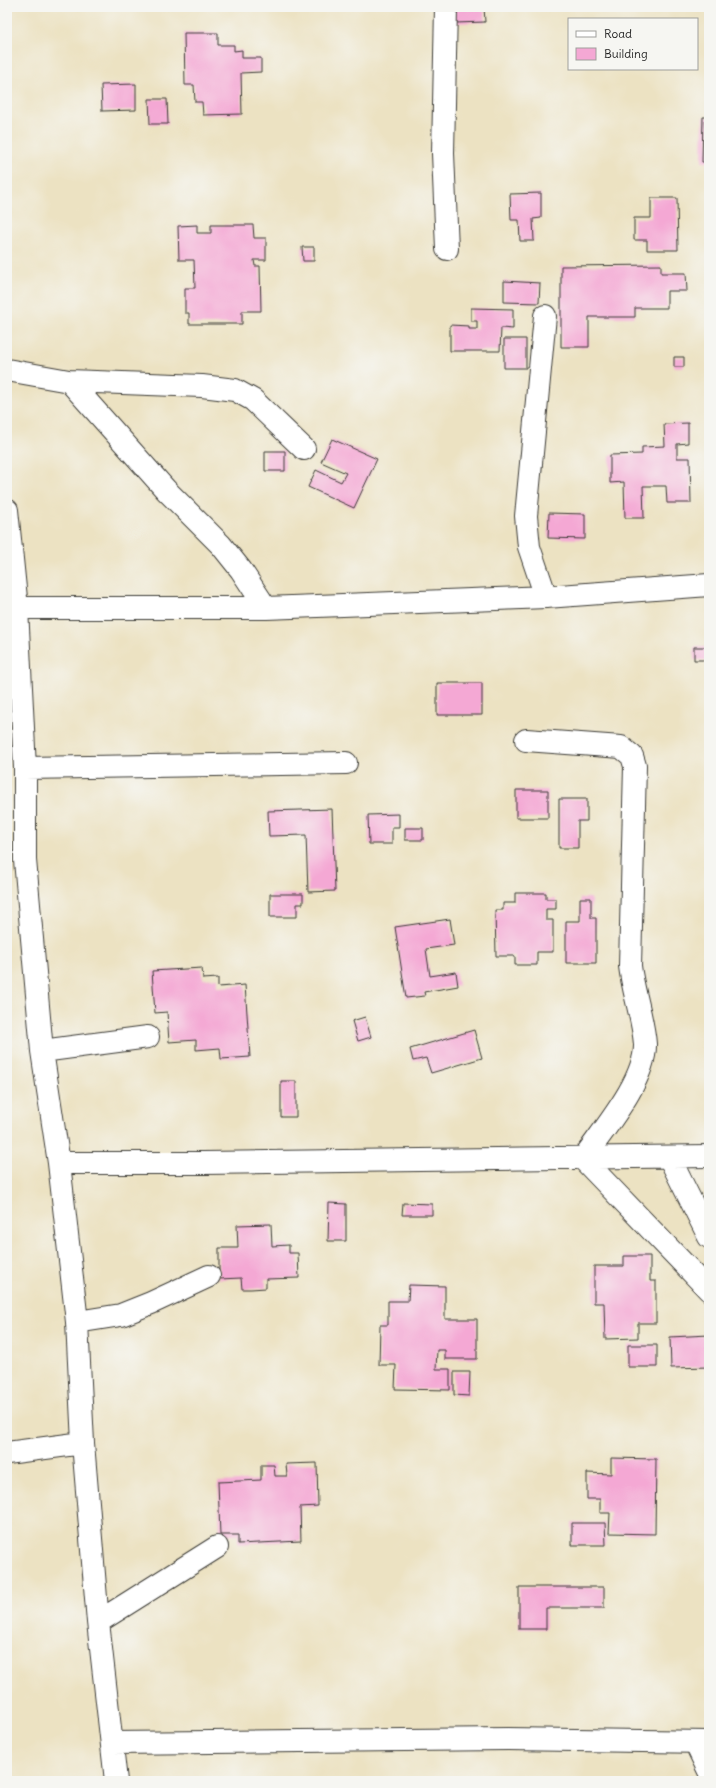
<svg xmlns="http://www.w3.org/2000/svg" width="716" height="1788" viewBox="0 0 716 1788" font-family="Delius,sans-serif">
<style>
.building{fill:#f4a8d4}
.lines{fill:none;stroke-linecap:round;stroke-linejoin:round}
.minor-casing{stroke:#3b3a35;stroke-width:24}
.minor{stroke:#fff;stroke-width:22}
</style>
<rect width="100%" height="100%" fill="#f6f6f2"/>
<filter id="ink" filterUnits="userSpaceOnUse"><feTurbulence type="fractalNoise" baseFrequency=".025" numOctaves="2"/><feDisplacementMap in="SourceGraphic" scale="8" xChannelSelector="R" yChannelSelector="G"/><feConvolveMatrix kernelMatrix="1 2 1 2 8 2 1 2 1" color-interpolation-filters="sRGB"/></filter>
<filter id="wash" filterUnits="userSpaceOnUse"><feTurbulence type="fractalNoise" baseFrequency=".012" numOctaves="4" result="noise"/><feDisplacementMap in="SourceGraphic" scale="16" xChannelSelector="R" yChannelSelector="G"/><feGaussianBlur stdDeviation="0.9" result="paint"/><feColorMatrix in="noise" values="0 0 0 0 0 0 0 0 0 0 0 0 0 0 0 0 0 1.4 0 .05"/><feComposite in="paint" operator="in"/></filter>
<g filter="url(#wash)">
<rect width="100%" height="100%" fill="#ece2c2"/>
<g id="blocks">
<path class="building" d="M454 7H484L485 22 455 23Z
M184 33H218V45H234V51L242 50V58H261V72L241 73 242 114 203 115 202 102H195L194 85H185Z
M136 84V110L102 111 101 85Z
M149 99H167L168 124H150Z
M703 117H709V162H702Z
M541 193V218L533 219 534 241H520L519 220H511L510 194Z
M651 198H677L678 250H647V240H634V218H651Z
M197 225V233H211V225H253L254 238H266V260H254L255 266H260L261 311H242V324H189V313H185V288H195L194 260H179L178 226Z
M302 247H314V261H303Z
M661 265V273H686L687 291H667V308H635V317H589V347H561V266Z
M504 281 540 283 539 303 504 302Z
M471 308 513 309V329L501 328 500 351H450V325L469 326V329H477V321H471Z
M504 339H526V368H504Z
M674 357H684V367H674Z
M688 423V443L677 444V458H690L691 503H667L666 486H643L644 518H625L624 482 610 483V455L642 454V447L665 446 664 424Z
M332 439 377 459 354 508 308 487 316 470 341 482 346 473 321 462Z
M265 451H285V471H265Z
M549 513 585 514V539L548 538Z
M694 647H709V660H694Z
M437 683H482V715H437Z
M516 790H548V818H516Z
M559 799H587V821H578V848H559Z
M332 809 335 891 308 892 306 835 269 836 268 811Z
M399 814V827H392V844H369L368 815Z
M405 828H423V840H405Z
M515 893H546V899H556V909H546V920H553V952H537V965H515V956H496L495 910H503V903H515Z
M270 894H303V904H297V917H270Z
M580 898H591V918H596V963H566V921H580Z
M450 919 454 945 426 949 430 976 456 972 458 986 424 992 425 996 406 998 395 927Z
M202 968 203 979 218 978V987L245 985 250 1057 221 1059 220 1048 196 1050V1040L169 1042 167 1012 155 1013 152 971Z
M365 1017 371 1037 358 1041 352 1021Z
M474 1030 482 1058 431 1073 426 1058 413 1061 410 1049Z
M281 1081H296V1117H281Z
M329 1203 346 1204V1241H328Z
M403 1203 432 1204V1215H402Z
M271 1224 272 1246 289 1245V1253H298L299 1278 266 1279V1288L251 1289H242L241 1278 219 1279V1248H238L237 1225Z
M624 1256H650V1281H656V1323H638V1338L605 1339 604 1303H594V1266H624Z
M409 1285 445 1286V1319H477V1359H445V1350H437L436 1369H450V1390L395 1389 396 1365H379L380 1325H388V1301H408Z
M709 1335V1367L671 1368 670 1337Z
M628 1345H657V1367H628Z
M454 1372H470L469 1396 454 1395Z
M611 1458 656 1459 655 1534 609 1533 610 1513H600V1499H587V1473L611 1474Z
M317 1463 318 1506 300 1507 301 1541 238 1544V1535H220L218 1482 261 1480V1465H274L275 1476H287L286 1464Z
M572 1523H605L606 1545H572Z
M519 1587H604V1608H546V1629H519Z"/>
</g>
</g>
<g filter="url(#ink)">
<use href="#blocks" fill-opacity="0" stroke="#3b3a35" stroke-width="1"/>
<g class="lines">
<defs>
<path id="minor" d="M446 7 443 153 447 249
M545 316 526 516 529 547 546 597
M7 370 69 381 166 490 221 545 241 570 266 608
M69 381 202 386 235 390 253 400 304 449
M7 510 17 608 25 768V860L42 1051 59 1163 77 1322 83 1443 98 1622 116 1781
M17 608H266L546 597 709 585
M526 740 621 747 632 756 635 766 630 966C633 992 643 1018 645 1044 646 1080 603 1130 583 1159L709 1290
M25 768 346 763
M42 1051 148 1037
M669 1157 709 1237
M59 1163H203L709 1156
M77 1322 121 1315 151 1303 209 1276
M7 1453 83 1443
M98 1622 217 1547
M695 1742 709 1771
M112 1743 508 1739 709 1742"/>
</defs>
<use href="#minor" class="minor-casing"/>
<use href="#minor" class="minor"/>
</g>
</g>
<rect width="716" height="1788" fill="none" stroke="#f6f6f2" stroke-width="24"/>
<rect x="568" y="18" width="130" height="52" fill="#f6f6f2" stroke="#9f9f9c"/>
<rect x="576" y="31" width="20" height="6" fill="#ffffff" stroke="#9f9f9c"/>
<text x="604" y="38" font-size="12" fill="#1c1c1c">Road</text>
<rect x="576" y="48" width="20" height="12" fill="#f4a8d4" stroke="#9f9f9c"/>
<text x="604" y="58" font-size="12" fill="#1c1c1c">Building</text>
</svg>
